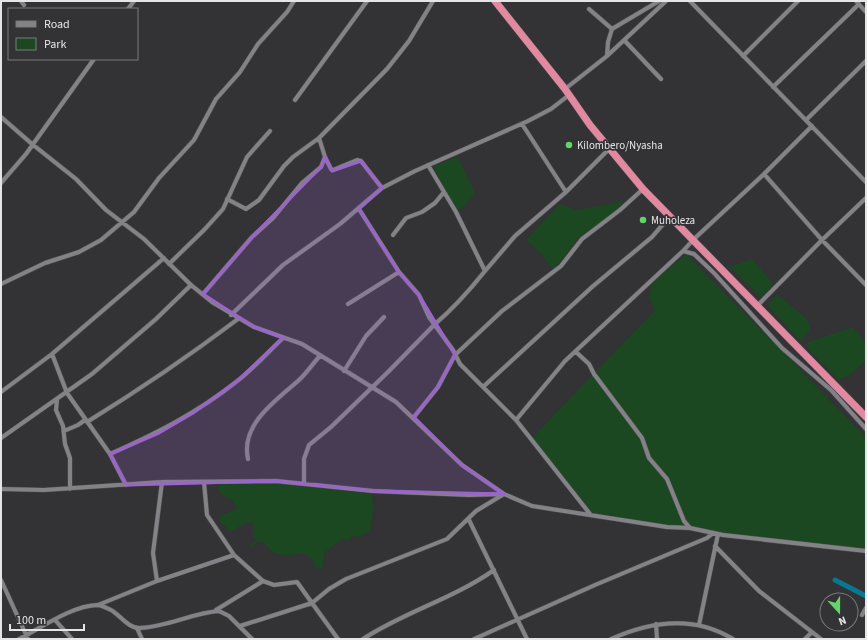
<svg xmlns="http://www.w3.org/2000/svg" width="867" height="640" viewBox="0 0 867 640" font-family="'Source Sans 3',sans-serif">
<style>
.green{fill:#1b4821}
.lines{fill:none;stroke-linecap:round;stroke-linejoin:round}
.canal{stroke:#087890;stroke-width:5}
.minor-casing{stroke:#504f52;stroke-width:5}
.trunk-casing{stroke:#504f52;stroke-width:8}
.minor{stroke:#838286;stroke-width:4}
.trunk{stroke:#e089a0;stroke-width:7}
.marked{fill:#9b64cb;fill-opacity:0.2;stroke:#9b64cb;stroke-width:3;stroke-linejoin:round}
.poi-dot{fill:#63d468;stroke:#333235;stroke-width:1.5}
.labels{text-anchor:middle;dominant-baseline:central;stroke-width:3.5;stroke-linejoin:round;paint-order:stroke}
.poi-label{font-size:11px;fill:#e5e5e7;stroke:#333235;text-anchor:start}
</style>
<rect width="100%" height="100%" fill="#333235"/>
<path class="green" d="M458 157 475 193 461 209H456L433 166Z
M630 200C614 213 598 223 582 235 570 244 565 260 553 269L540 252 526 240 559 204 577 210Z
M686 254 866 437V550L722 534 590 512 531 439 655 310 649 299 652 283Z
M752 259 773 284 761 297 729 267Z
M777 294 807 319 811 330 800 341 767 305Z
M853 327 866 343V360L850 375 838 380 807 348 808 342Z
M221 481H276L372 491 373 508 370 531 358 537 352 536 348 540 342 539 324 553 323 567 319 569 315 567 312 558 303 553 285 556 272 552 264 543 259 542 250 547 249 546 257 540 253 536V522L245 523 231 532 219 521 221 515 235 510 237 508 233 501 220 493 218 486Z"/>
<g class="lines">
<path class="canal" d="M835 580 866 596"/>
<defs>
<path id="minor" d="M21 1 24 5
M690 1 866 182
M856 1 866 12
M128 9 134 1
M589 9 612 29
M624 40 661 79
M607 56 608 42 612 29 659 1
M743 56 798 1
M773 87 859 4
M565 89 607 56 666 1
M295 100 367 1
M1 117 32 144 76 179 106 210 144 239 191 285 212 302 254 327 302 344 396 402 462 465 504 494 476 511 447 539 346 579 329 589 312 603 338 639
M806 120 866 61
M522 124 566 192
M325 157 331 169 333 170 357 160 361 161 382 188
M764 174 822 240 866 285
M1 183 26 154 94 59
M227 199 246 209 259 200 284 166 293 157 319 138 387 69 409 41 433 1
M359 209 399 272 419 295 429 317 453 350 460 364 516 420
M393 235 406 218 422 212 435 203 444 192
M683 251 694 254 714 273 782 348 831 390 866 429
M169 264 205 229 223 209 247 157 270 131
M485 271 515 236 566 192 609 149
M1 284 45 263 79 252 101 240 134 212 159 178 194 140 216 99 240 72 258 44 287 12 294 1
M203 294 252 237 273 218 302 183 321 167 325 157 319 138
M348 304 399 272
M758 305 822 240 866 198
M231 315 283 265 340 224 382 188 415 171 528 121 551 109 569 95
M576 352 589 364 594 374 642 438 649 458 667 479 684 521 690 528
M52 354 67 393 110 454 126 485
M344 371 366 336 384 317
M483 387 592 287 652 237 670 216
M1 392 52 354 164 258
M57 400 56 410 63 426 65 444 70 458V489
M414 417 438 387 455 355 502 311 561 266 582 239 620 210 643 189
M87 422C139 390 189 356 238 319
M64 431 78 425 85 420
M1 438 92 374 156 319 191 285
M110 454C155 434 197 413 236 382 253 369 268 352 283 338
M248 459C240 424 277 400 299 380 307 373 313 363 320 356
M204 482 207 515 234 555 263 581 274 585 297 582 312 603 240 626
M304 484V459L309 445 331 427 388 372 435 324C454 308 469 291 485 271L456 212 428 165
M1 489 44 490 162 482 276 481 373 491 469 495 504 494 532 506 667 527 690 528 723 535 866 551
M590 514 516 420 565 361 683 251 694 239 764 174 812 126
M469 520 527 639
M715 546 759 591 821 639
M1 580 28 639
M157 581 153 553 162 482
M98 605 157 581 234 555
M216 610 263 581
M862 615 866 608
M55 620 72 639
M656 624 657 639
M699 625 718 534
M137 628 142 639
M19 639C41 628 71 606 97 605 101 605 107 608 111 610 120 615 128 628 139 628 167 627 192 613 219 611L229 616 252 639
M363 639C404 612 453 599 494 570
M474 639 595 585 707 538 713 533
M611 639C651 621 694 615 733 639
M805 639 812 632"/>
<path id="trunk" d="M495 1 565 89 590 125 643 189 866 417"/>
</defs>
<use href="#minor" class="minor-casing"/>
<use href="#trunk" class="trunk-casing"/>
<use href="#minor" class="minor"/>
<use href="#trunk" class="trunk"/>
</g>
<path class="marked" d="M325 157 332 171 361 161 382 188 359 209 399 272 419 295 455 355 438 387 414 417 462 465 504 494 373 491 276 481 126 485 110 454 159 433 193 413 237 381 283 338 254 327 203 294 252 237 321 167Z"/>
<g class="poi-dot">
<circle cx="569" cy="145" r="4"/>
<circle cx="643" cy="220" r="4"/>
</g>
<g class="labels">
<g class="poi-label">
<text x="577" y="145">Kilombero/Nyasha</text>
<text x="651" y="220">Muholeza</text>
</g>
</g>
<rect width="867" height="640" fill="none" stroke="#e5e5e7" stroke-width="4"/>
<rect x="8" y="8" width="130" height="52" fill="#333235" stroke="#7a7a7c"/>
<rect x="16" y="21" width="20" height="6" fill="#838286" stroke="#7a7a7c"/>
<text x="44" y="28" font-size="12" fill="#e5e5e7">Road</text>
<rect x="16" y="38" width="20" height="12" fill="#1b4821" stroke="#7a7a7c"/>
<text x="44" y="48" font-size="12" fill="#e5e5e7">Park</text>
<g transform="translate(839 612) rotate(159)"><circle r="19" fill="#333235" stroke="#7a7a7c"/>
<path d="M0-3L7 15L0 10L-7 15Z" fill="#63d468"/>
<text y="-6" font-size="11" font-weight="bold" text-anchor="middle" fill="#e5e5e7">N</text>
</g>
<path d="M10 624v6h74v-6" fill="none" stroke="#e5e5e7" stroke-width="2"/>
<text x="16" y="624" font-size="12" fill="#e5e5e7" stroke="#333235" stroke-width="3" paint-order="stroke">100 m</text>
</svg>
